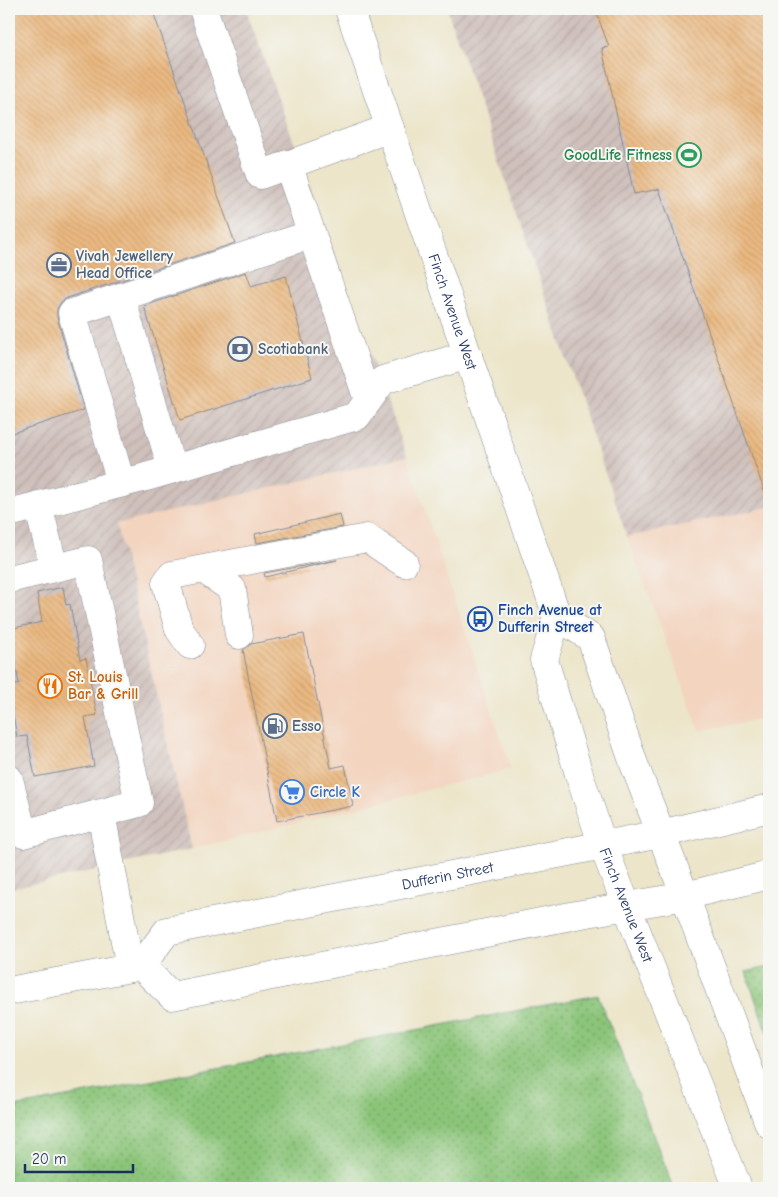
<svg xmlns="http://www.w3.org/2000/svg" width="778" height="1197" viewBox="0 0 778 1197" font-family="'Comic Neue',sans-serif">
<style>
.built{fill:#f3d4bf}
.industrial{fill:url(#industrial-furrows)}
.park{fill:url(#park-dots);stroke:#537a6c}
.building{fill:url(#building-back-hatch)}
.lines{fill:none;stroke-linecap:round;stroke-linejoin:round}
.minor-casing{stroke:#848a94;stroke-width:29}
.major-casing{stroke:#848a94;stroke-width:29}
.minor{stroke:#fff;stroke-width:28}
.major{stroke:#fff;stroke-width:28}
.labels{text-anchor:middle;dominant-baseline:central;stroke-width:4;stroke-linejoin:round;paint-order:stroke}
.leisure-label{font-size:15px;font-weight:bold;fill:#27864d;stroke:#f6f6f2;text-anchor:end}
.service-label{font-size:15px;font-weight:bold;fill:#4e5e75;stroke:#f6f6f2;text-anchor:start}
.street-label{font-size:15px;fill:#1b2f5e;stroke:#f6f6f2}
.transit-label{font-size:15px;font-weight:bold;fill:#164399;stroke:#f6f6f2;text-anchor:start}
.food-label{font-size:15px;font-weight:bold;fill:#c56008;stroke:#f6f6f2;text-anchor:start}
.shop-label{font-size:15px;font-weight:bold;fill:#366cbe;stroke:#f6f6f2;text-anchor:start}
</style>
<defs>
<pattern id="industrial-furrows" width="10" height="10" patternUnits="userSpaceOnUse" patternTransform="scale(1.25)"><rect width="10" height="10" fill="#cfc0bb"/><path d="M-1 1l2-2M0 10L10 0M9 11l2-2" fill="none" stroke="#b1a5a3"/></pattern>
<pattern id="park-dots" width="8" height="8" patternUnits="userSpaceOnUse" patternTransform="scale(1.25)"><rect width="8" height="8" fill="#8bc579"/><path d="M2 2h.1M6 6h.1" fill="none" stroke="#71a066" stroke-width="1.8" stroke-linecap="round"/></pattern>
<pattern id="building-back-hatch" width="6" height="6" patternUnits="userSpaceOnUse" patternTransform="scale(1.25)"><rect width="6" height="6" fill="#ebb981"/><path d="M-1 5l2 2M0 0l6 6M5-1l2 2" fill="none" stroke="#c99f72"/></pattern>
</defs>
<rect width="100%" height="100%" fill="#f6f6f2"/>
<filter id="ink" filterUnits="userSpaceOnUse"><feTurbulence type="fractalNoise" baseFrequency=".02" numOctaves="2"/><feDisplacementMap in="SourceGraphic" scale="10" xChannelSelector="R" yChannelSelector="G"/><feConvolveMatrix kernelMatrix="1 2 1 2 8 2 1 2 1" color-interpolation-filters="sRGB"/></filter>
<filter id="wash" filterUnits="userSpaceOnUse"><feTurbulence type="fractalNoise" baseFrequency=".0096" numOctaves="4" result="noise"/><feDisplacementMap in="SourceGraphic" scale="20" xChannelSelector="R" yChannelSelector="G"/><feGaussianBlur stdDeviation="1.12" result="paint"/><feColorMatrix in="noise" values="0 0 0 0 0 0 0 0 0 0 0 0 0 0 0 0 0 1.4 0 .05"/><feComposite in="paint" operator="in"/></filter>
<g filter="url(#wash)">
<rect width="100%" height="100%" fill="#ece5c9"/>
<path class="built" d="M407 456 511 769 192 849 117 524Z
M769 507V717L700 731 627 537Z"/>
<path class="industrial" d="M9 9H246L407 456 117 524 192 849 9 889Z
M447 9H769V507L627 537Z"/>
<path class="park" d="M769 967V1039L746 972Z
M598 995 674 1188H9V1108Z"/>
<g id="blocks">
<path class="building" d="M9 9H152L235 243 67 298 61 302 57 309V317L84 410 9 434Z
M595 9H769V493H765L659 189 634 194 602 48 609 47Z
M246 272 251 286 286 276 312 378 180 420 144 306Z
M340 514 343 527 257 543 255 534Z
M337 560 265 577 264 573Z
M63 587 66 605 70 604 80 660 86 658 97 715 85 717 94 766 35 777 27 736 17 737 9 692V686L19 684 9 629 42 622 37 593Z
M304 634 331 768 345 765 353 806 277 821 243 650 251 644Z"/>
</g>
</g>
<g filter="url(#ink)">
<use href="#blocks" fill-opacity="0" stroke="#848a94" stroke-width="1"/>
<g class="lines">
<defs>
<path id="minor" d="M203 9 260 175 390 128
M288 164 368 400
M121 297 172 469
M121 483 72 313 312 234
M38 505 54 568
M9 513 146 477 357 416 383 380 468 355
M203 569 232 589 239 635
M9 579 88 560 139 803 23 834 9 779
M190 645 179 629 166 583 172 575 367 538 404 563
M101 813 130 968"/>
<g id="major">
<path id="s1" d="M349 9 557 616 544 660 579 774 603 846 738 1188"/>
<path d="M557 616 591 638 634 764 685 896 769 1124"/>
<path d="M141 966 172 996 576 915 685 896 769 875"/>
<path id="s2" d="M9 991 141 966 167 931 660 834 769 808"/>
</g>
</defs>
<use href="#minor" class="minor-casing"/>
<use href="#major" class="major-casing"/>
<use href="#minor" class="minor"/>
<use href="#major" class="major"/>
</g>
</g>
<defs>
<symbol id="stadium-ring" viewBox="-11 -11 22 22"><circle r="9.5" fill="#f6f6f2" stroke="#2e9e5b" stroke-width="1.5"/><path d="M0-5a6.5 5 0 1 0 0 10a6.5 5 0 1 0 0-10ZM-3.5-1.8h7v3.6h-7Z" fill="#2e9e5b"/></symbol>
<symbol id="office-ring" viewBox="-11 -11 22 22"><circle r="9.5" fill="#f6f6f2" stroke="#5c6f8a" stroke-width="1.5"/><path d="M-6-3h4V-5.5h4V-3h4V5H-6ZM-1-4.5V-3h2v-1.5ZM-6 0V1H6V0Z" fill="#5c6f8a"/></symbol>
<symbol id="bank-ring" viewBox="-11 -11 22 22"><circle r="9.5" fill="#f6f6f2" stroke="#5c6f8a" stroke-width="1.5"/><path d="M-6-4H6V4H-6ZM0-2.3a2.3 2.3 0 1 0 0 4.6a2.3 2.3 0 1 0 0-4.6Z" fill="#5c6f8a"/></symbol>
<symbol id="bus-ring" viewBox="-11 -11 22 22"><circle r="9.5" fill="#f6f6f2" stroke="#1a4fb4" stroke-width="1.5"/><path d="M-5-6H5V4H4V6H2V4H-2V6H-4V4H-5ZM-3.5-4V0h7V-4ZM-3.5 1.2v1.5H-2V1.2ZM2 1.2v1.5H3.5V1.2Z" fill="#1a4fb4"/></symbol>
<symbol id="restaurant-ring" viewBox="-11 -11 22 22"><circle r="9.5" fill="#f6f6f2" stroke="#e8710a" stroke-width="1.5"/><path d="M-5-6h1v4h1v-4h1v4h1v-4h1v5L-1.5 .5V6h-2V.5L-5-1ZM5-6V6H3V1.5H1.5Q1.5-4 5-6Z" fill="#e8710a"/></symbol>
<symbol id="fuel-ring" viewBox="-11 -11 22 22"><circle r="9.5" fill="#f6f6f2" stroke="#5c6f8a" stroke-width="1.5"/><path d="M-5.5-6h7V0h2V4h1.3V-2.5L3-4.5l.8-.8L6-3V5H2.5V1h-1V6h-7ZM-4.2-4.7v3.2H.2V-4.7Z" fill="#5c6f8a"/></symbol>
<symbol id="supermarket-ring" viewBox="-11 -11 22 22"><circle r="9.5" fill="#f6f6f2" stroke="#3f7fe0" stroke-width="1.5"/><path d="M-6-5.5h2.5l.6 2H6L4.5 2H-2.5L-4.4-4H-6ZM-1.5 3.2a1.3 1.3 0 1 0 .1 0ZM3 3.2a1.3 1.3 0 1 0 .1 0Z" fill="#3f7fe0"/></symbol>
</defs>
<g fill-rule="evenodd">
<use href="#stadium-ring" x="675" y="141" width="28" height="28"/>
<use href="#office-ring" x="45" y="251" width="28" height="28"/>
<use href="#bank-ring" x="226" y="335" width="28" height="28"/>
<use href="#bus-ring" x="466" y="605" width="28" height="28"/>
<use href="#restaurant-ring" x="36" y="672" width="28" height="28"/>
<use href="#fuel-ring" x="261" y="712" width="28" height="28"/>
<use href="#supermarket-ring" x="278" y="778" width="28" height="28"/>
</g>
<g class="labels">
<g class="leisure-label">
<text x="672" y="155">GoodLife Fitness</text>
</g>
<g class="service-label">
<text x="76" y="256">Vivah Jewellery<tspan x="76" dy="17">Head Office</tspan></text>
<text x="258" y="349">Scotiabank</text>
<text x="292" y="726">Esso</text>
</g>
<g class="street-label">
<text stroke="none"><textPath href="#s1" startOffset="320">Finch Avenue West</textPath></text>
<text stroke="none"><textPath href="#s2" startOffset="464">Dufferin Street</textPath></text>
<text stroke="none"><textPath href="#s1" startOffset="946">Finch Avenue West</textPath></text>
</g>
<g class="transit-label">
<text x="498" y="610">Finch Avenue at<tspan x="498" dy="17">Dufferin Street</tspan></text>
</g>
<g class="food-label">
<text x="68" y="677">St. Louis<tspan x="68" dy="17">Bar &amp; Grill</tspan></text>
</g>
<g class="shop-label">
<text x="310" y="792">Circle K</text>
</g>
</g>
<rect width="778" height="1197" fill="none" stroke="#f6f6f2" stroke-width="30"/>
<path d="M25 1164v8h108v-8" fill="none" stroke="#1b2f5e" stroke-width="2.5"/>
<text x="32" y="1164" font-size="15" fill="#1b2f5e" stroke="#f6f6f2" stroke-width="4" paint-order="stroke">20 m</text>
</svg>
